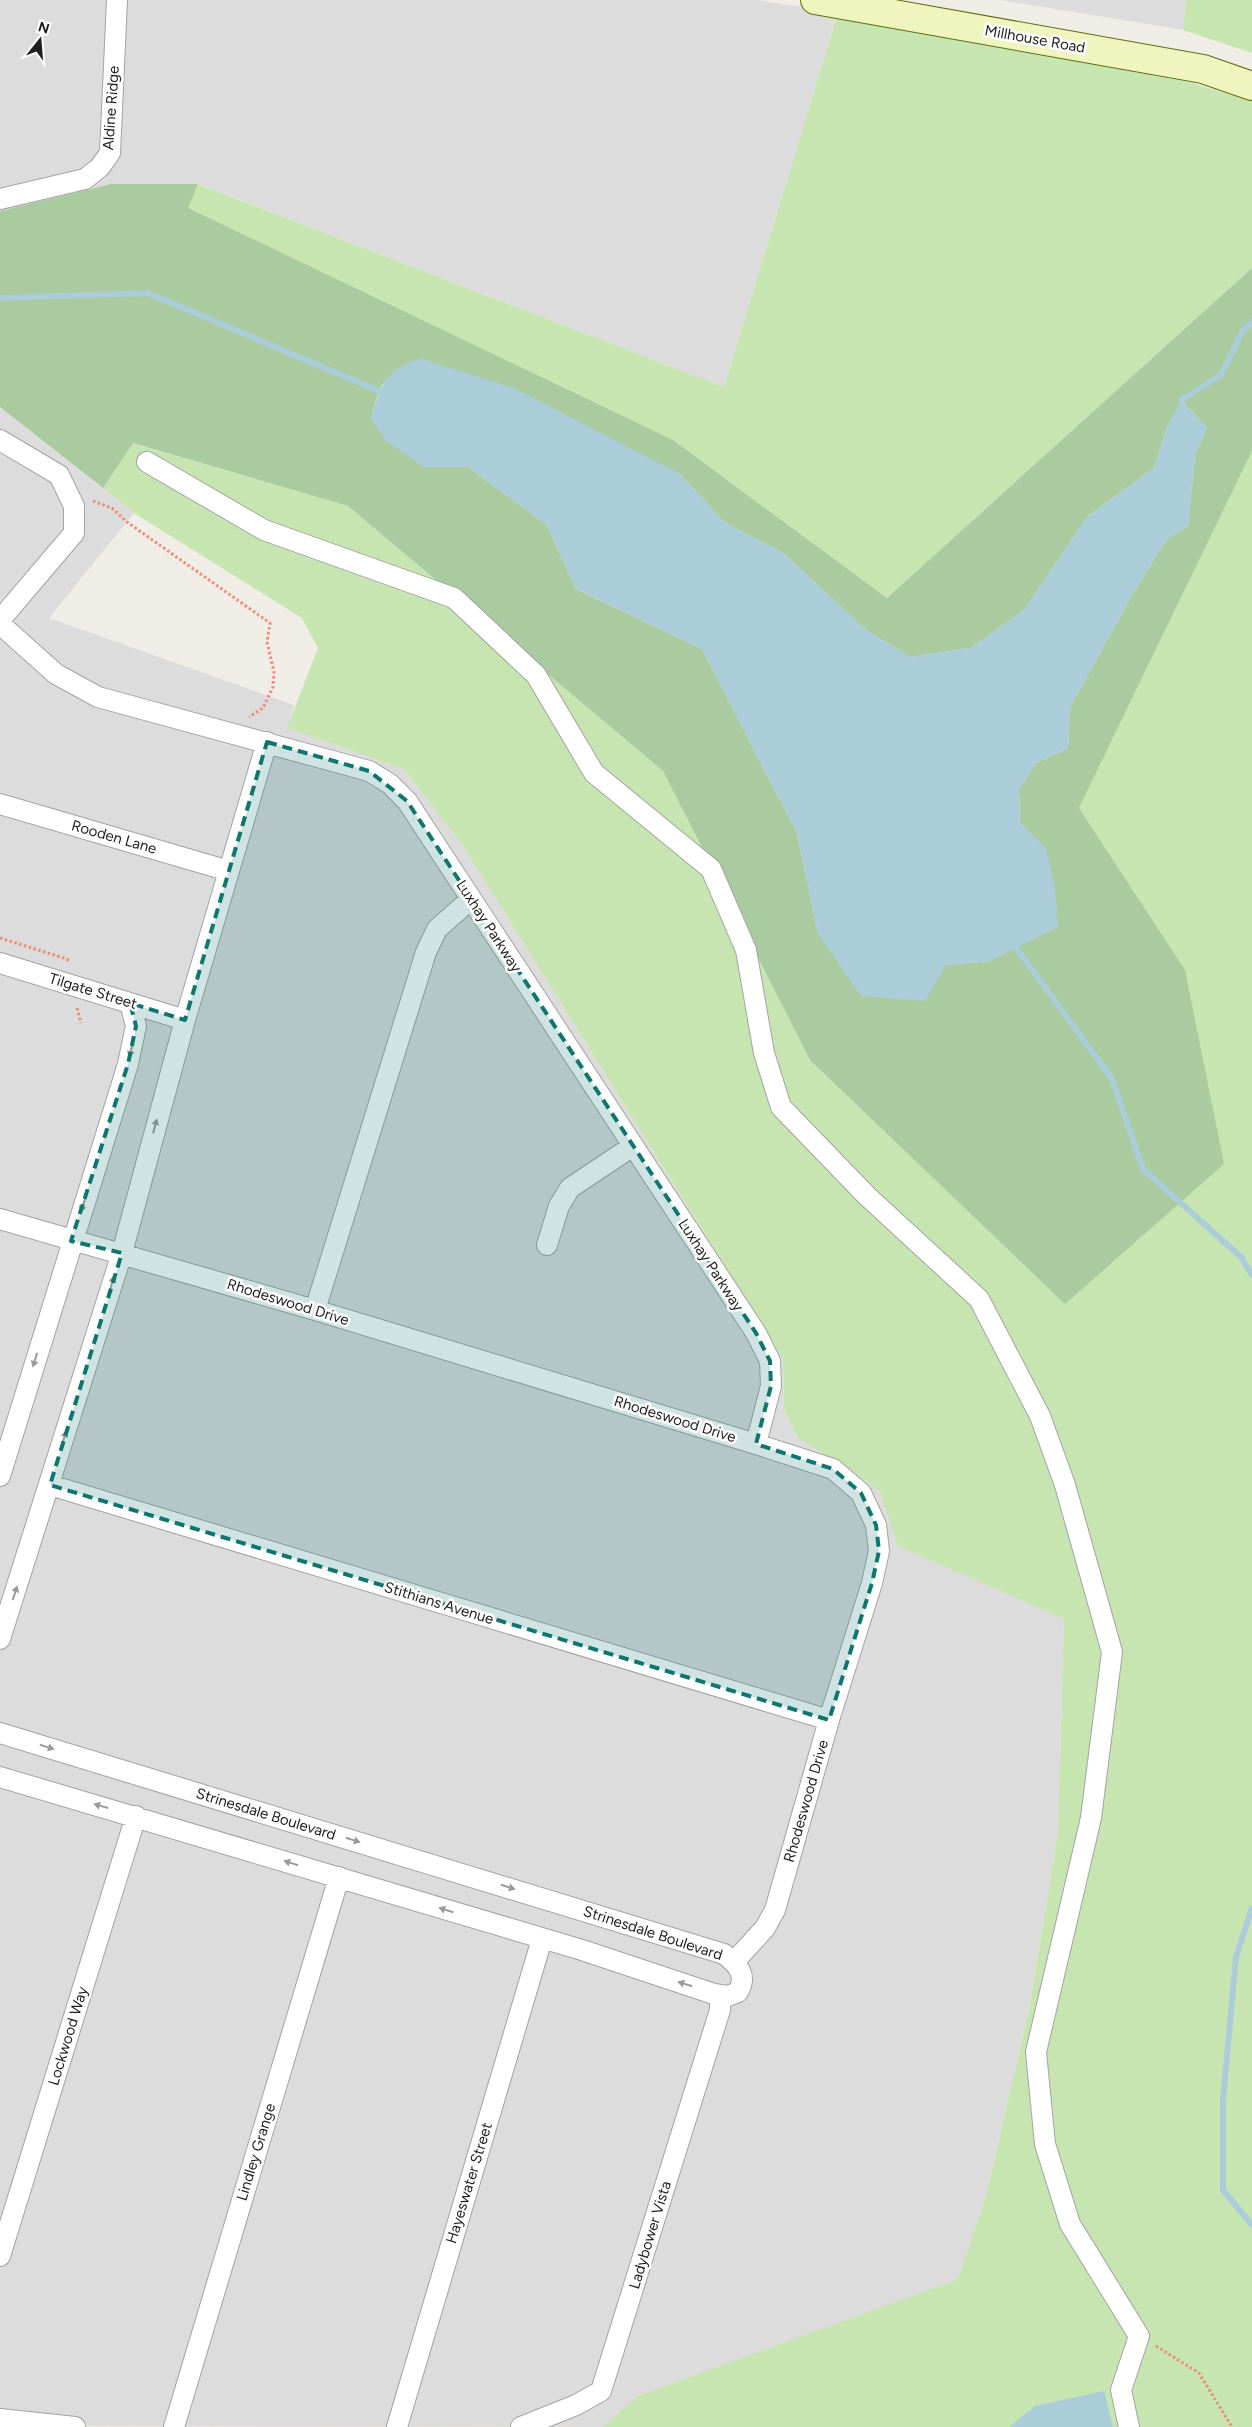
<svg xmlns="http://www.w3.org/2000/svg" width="1252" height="2427" viewBox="0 0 1252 2427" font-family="Figtree,sans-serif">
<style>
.residential{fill:#dddcdc}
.grass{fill:#c7e5b1}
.forest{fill:#a9cb9f;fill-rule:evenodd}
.water{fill:#abccd9}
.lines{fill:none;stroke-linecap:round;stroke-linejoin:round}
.stream{stroke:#abccd9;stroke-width:6}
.street-casing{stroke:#a3a3a3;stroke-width:22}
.secondary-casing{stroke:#5e6f0e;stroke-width:30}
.path{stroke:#ef8c78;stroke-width:3;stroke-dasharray:2.5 2.5;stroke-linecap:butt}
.street{stroke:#fff;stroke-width:20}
.secondary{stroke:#eff5bf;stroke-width:28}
.oneway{fill:#9a9a9a}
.marked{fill:#0f766e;fill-opacity:0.2;stroke:#0f766e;stroke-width:4;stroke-dasharray:10 6;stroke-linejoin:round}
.labels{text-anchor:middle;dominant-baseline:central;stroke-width:5;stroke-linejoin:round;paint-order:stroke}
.street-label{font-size:15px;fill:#1f1f1f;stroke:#fff}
</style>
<rect width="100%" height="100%" fill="#efede6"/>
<path class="residential" d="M0 0H758L838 13 724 387 199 184H111L0 211Z
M1000 0H1186L1183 30Z
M0 407 134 513 49 618 294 705 288 728 404 769 463 846 783 1359 784 1409 797 1437 879 1490 899 1546 1064 1619 1058 1832 1029 2010 986 2196 958 2280 637 2396 603 2427 0 2426Z"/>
<path class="grass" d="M1186 0H1252V53L1183 30Z
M838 13 1192 83 1252 101V268L887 598 673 440 187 208 198 184 724 387Z
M132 443 348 506 663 771 810 1060 1182 966 1079 808 1252 451V2427H603L637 2396 958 2279 986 2196 1029 2010 1058 1832 1064 1619 898 1546 879 1490 797 1437 784 1409 783 1359 463 846 404 769 287 728 318 648 302 618 134 513 103 488Z"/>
<path class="forest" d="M111 184H198L188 208 673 440 887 598 1252 268V451L1079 808 1185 970 1224 1164 1065 1304 810 1060 663 771 348 506 133 443 103 488 0 407V211ZM421 359 447 368 680 474 724 522 783 553 866 630 910 657 971 648 1024 610 1088 516 1154 468 1167 427 1182 401 1207 428 1195 454 1188 526 1166 540 1132 595 1070 707 1068 748 1036 763 1019 789 1020 823 1046 849 990 961 946 965 818 934 797 833 702 649 576 589 547 525 468 467 371 419C382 378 382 378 421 359Z"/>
<path class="water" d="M421 359 516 389 680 474 724 522 783 553 866 630 910 657 971 648 1024 610 1088 516 1154 468 1167 427 1181 400 1207 428 1195 454 1188 526 1166 540 1132 595 1070 707 1068 748 1036 763 1019 789 1020 823 1046 848 1055 887 1058 927 990 961 946 965 925 1001 861 996 818 934 797 833 702 649 576 589 547 525 468 467H424L386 441 371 419C380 387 385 368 421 359Z
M1104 2391 1113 2427H1009L1035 2406Z"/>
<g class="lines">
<path class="stream" d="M0 298 148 293 379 391
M1181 400 1221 375 1242 332 1252 322
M1017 949 1112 1079 1143 1169 1241 1257 1252 1275
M1252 1908 1236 1957 1223 2100V2190L1252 2225"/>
<defs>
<path id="street" d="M0 199 85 179 100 167 110 153 117 0
M0 440 59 475 74 506V533L0 620
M147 462 264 530 454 598 536 675 594 773 711 869 746 950 764 1053 781 1107 867 1196 979 1299 1040 1416 1065 1485 1112 1652 1091 1818 1036 2052 1045 2144 1070 2224 1139 2336 1121 2390 1129 2427
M0 624 56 674 98 697 369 771 390 784 407 801 756 1333 770 1361 771 1386 756 1444
M0 804 229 871
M0 963 185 1020
M0 1219 315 1310 756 1444 833 1469 861 1493 876 1525 879 1551 872 1583 829 1720 775 1910 765 1928 734 1962
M547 1245 559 1206 570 1188 633 1146
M315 1310 426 952 437 929 471 899
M0 1476 128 1064 136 1026 130 1003
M50 1485 829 1720
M0 1639 122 1253 185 1020 267 742
M0 1733 724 1954C738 1965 748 1975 738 1992L728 1996 714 1994 582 1950 0 1777
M0 2256 136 1816
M0 2419 75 2427
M174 2427 339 1877
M397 2427 542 1939
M521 2427 576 2405 601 2391 720 2010V1995"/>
<path id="secondary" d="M815 0 1203 69 1252 86"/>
</defs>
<use href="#street" class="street-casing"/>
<use href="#secondary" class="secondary-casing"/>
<path class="path" d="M93 501 112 508 127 522 270 623 267 642 274 672 273 687 263 708 249 717
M0 938 67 959 69 963
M77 1008 81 1023
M1156 2346 1199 2373 1232 2427"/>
<use href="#street" class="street"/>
<use href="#secondary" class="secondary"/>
</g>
<defs><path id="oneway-solid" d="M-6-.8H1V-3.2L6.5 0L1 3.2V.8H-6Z" transform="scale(1.25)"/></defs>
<g class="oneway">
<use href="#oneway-solid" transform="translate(131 1050) rotate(103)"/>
<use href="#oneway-solid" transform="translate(155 1126) rotate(-75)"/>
<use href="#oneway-solid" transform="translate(83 1205) rotate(108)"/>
<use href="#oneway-solid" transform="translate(112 1283) rotate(-73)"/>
<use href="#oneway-solid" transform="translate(35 1360) rotate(107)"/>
<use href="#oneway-solid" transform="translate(64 1438) rotate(-73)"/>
<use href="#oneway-solid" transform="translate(15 1593) rotate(-72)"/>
<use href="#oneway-solid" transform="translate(47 1747) rotate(17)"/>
<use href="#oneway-solid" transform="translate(101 1806) rotate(-164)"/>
<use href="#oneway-solid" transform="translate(353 1840) rotate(17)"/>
<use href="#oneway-solid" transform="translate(291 1863) rotate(-163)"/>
<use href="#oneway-solid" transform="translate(508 1887) rotate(17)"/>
<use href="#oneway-solid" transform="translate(446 1910) rotate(-163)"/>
<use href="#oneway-solid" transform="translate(685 1984) rotate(-162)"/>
</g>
<path class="marked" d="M267 742 369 771 407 801 756 1333 770 1361 771 1386 756 1444 833 1469 861 1493 876 1525 879 1551 872 1583 829 1720 50 1485 122 1253 71 1241 128 1064 136 1026 130 1003 185 1020Z"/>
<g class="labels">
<g class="street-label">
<text transform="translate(1035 39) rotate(10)">Millhouse Road</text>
<text transform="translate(111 108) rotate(-86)">Aldine Ridge</text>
<text transform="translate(114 837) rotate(16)">Rooden Lane</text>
<text transform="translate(489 926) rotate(57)">Luxhay Parkway</text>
<text transform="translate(93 991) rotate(17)">Tilgate Street</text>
<text transform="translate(711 1265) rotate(57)">Luxhay Parkway</text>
<text transform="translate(288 1302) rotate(17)">Rhodeswood Drive</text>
<text transform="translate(675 1419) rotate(17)">Rhodeswood Drive</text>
<text transform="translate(439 1603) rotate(17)">Stithians Avenue</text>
<text transform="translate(806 1801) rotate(-74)">Rhodeswood Drive</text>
<text transform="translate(266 1814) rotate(17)">Strinesdale Boulevard</text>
<text transform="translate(653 1933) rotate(18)">Strinesdale Boulevard</text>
<text transform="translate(68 2036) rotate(-73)">Lockwood Way</text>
<text transform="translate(256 2152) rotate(-73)">Lindley Grange</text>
<text transform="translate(469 2183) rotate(-73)">Hayeswater Street</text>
<text transform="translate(650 2235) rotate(-73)">Ladybower Vista</text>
</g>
</g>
<g transform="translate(40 40) rotate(17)" stroke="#ffffff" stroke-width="4" paint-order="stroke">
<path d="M0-4L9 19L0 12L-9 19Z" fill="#1f1f1f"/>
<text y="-8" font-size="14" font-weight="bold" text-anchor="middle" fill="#1f1f1f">N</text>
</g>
</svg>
